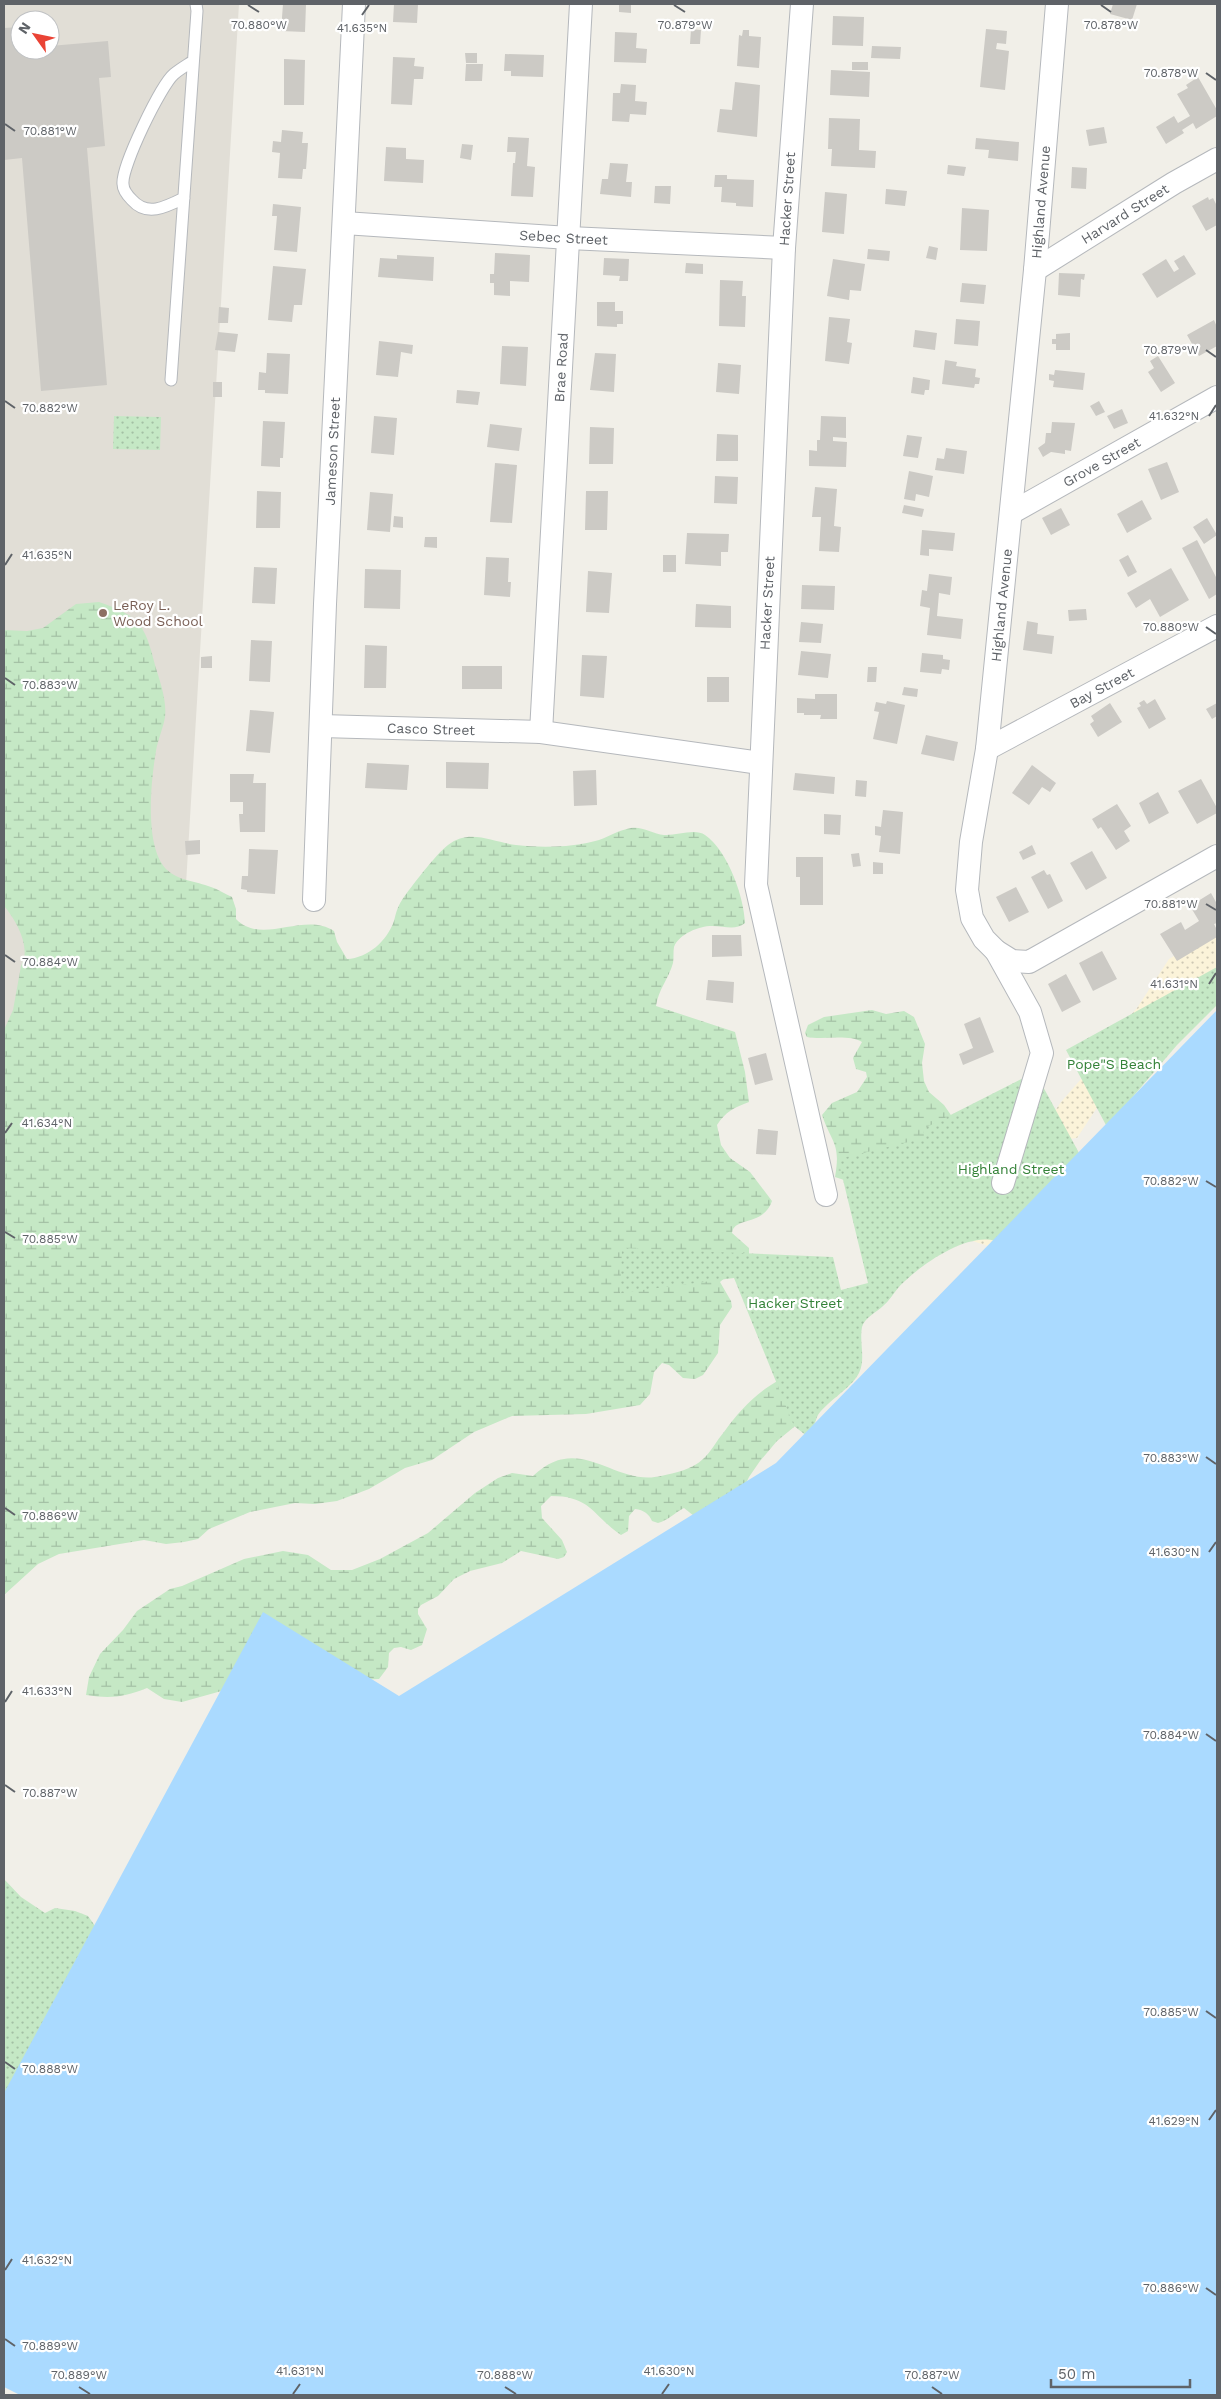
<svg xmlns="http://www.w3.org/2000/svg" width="1221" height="2399" viewBox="0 0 1221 2399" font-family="'Work Sans',sans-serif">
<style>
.education{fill:#e1ded6;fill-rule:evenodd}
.wetland{fill:url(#wetland-marsh)}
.sand{fill:url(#sand-dots)}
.park{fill:url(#park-dots)}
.water{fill:#aadaff}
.building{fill:#cccac5}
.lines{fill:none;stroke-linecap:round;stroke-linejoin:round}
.lane-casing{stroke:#b5b8bc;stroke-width:13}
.street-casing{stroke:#b5b8bc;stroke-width:24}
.lane{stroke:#fff;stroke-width:11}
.street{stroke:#fff;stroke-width:22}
.ticks{fill:none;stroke:#5f6368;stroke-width:2}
.education-dot{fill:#8d6e63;stroke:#fff;stroke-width:2}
.labels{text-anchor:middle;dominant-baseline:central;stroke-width:4.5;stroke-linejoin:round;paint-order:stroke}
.street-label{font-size:14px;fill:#5f6368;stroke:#fff}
.education-label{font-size:14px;fill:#785e54;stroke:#fff;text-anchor:start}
.park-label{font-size:14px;fill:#348238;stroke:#fff}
.ticks-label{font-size:12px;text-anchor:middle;fill:#5f6368;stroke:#fff;stroke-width:4.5;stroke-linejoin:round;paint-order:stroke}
</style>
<defs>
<pattern id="wetland-marsh" width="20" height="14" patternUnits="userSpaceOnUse" patternTransform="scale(1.25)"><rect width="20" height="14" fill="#c5e8c5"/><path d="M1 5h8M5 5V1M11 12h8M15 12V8" fill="none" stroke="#a3c0a4"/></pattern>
<pattern id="sand-dots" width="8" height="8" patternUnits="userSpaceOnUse" patternTransform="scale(1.25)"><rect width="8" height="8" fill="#fbf3d9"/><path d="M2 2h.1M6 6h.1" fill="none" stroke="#cec8b4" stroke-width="1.8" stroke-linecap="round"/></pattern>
<pattern id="park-dots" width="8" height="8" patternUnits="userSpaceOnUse" patternTransform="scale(1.25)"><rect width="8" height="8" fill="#c5e8c5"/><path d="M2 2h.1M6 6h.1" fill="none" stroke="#a3c0a4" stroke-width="1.8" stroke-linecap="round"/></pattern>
</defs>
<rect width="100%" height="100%" fill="#f1efe8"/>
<path class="education" d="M4 4H239L167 1200 4 1176ZM20 20H50V50H20Z"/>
<path class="wetland" d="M99 602C139 616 145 624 155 665 160 682 167 700 165 717 163 729 158 739 156 751 151 780 144 846 166 869 178 881 196 881 211 887 218 889 225 894 232 897L236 909V919C262 946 304 911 334 931L337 942 347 959C368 958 387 941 394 921 396 913 397 908 402 900 411 887 436 854 448 845 470 828 492 842 516 845 533 847 549 847 566 846 576 845 589 843 599 840 610 836 619 830 631 828 642 826 653 834 664 835 676 836 695 828 705 835 728 851 744 897 745 923 735 931 725 926 712 926 699 926 679 934 674 947 673 952 674 958 673 963 669 978 658 990 656 1006L735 1032 745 1072 749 1102C735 1107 725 1112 717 1125L721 1145 730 1158 750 1172 772 1201C763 1227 734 1216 732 1233L749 1248V1257L720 1282 731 1301 732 1307 720 1325 718 1353 703 1375 695 1379 683 1378 669 1365 662 1363 654 1372 650 1394 640 1405 586 1414 512 1416 474 1432 432 1460 405 1468 369 1489 337 1501 315 1504 295 1503 250 1512 209 1529 198 1539 184 1542 166 1544 144 1540 59 1554 38 1564 4 1595V1030L13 1010 21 966C32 948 16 920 4 906V630L27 631 43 628 76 604Z
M872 1010 886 1014 904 1011 914 1017 925 1044 922 1063 924 1081 929 1092 944 1105 957 1124 853 1183 835 1177C841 1143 832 1144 822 1115L832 1103 857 1092 867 1077 866 1072 856 1069 853 1058 862 1042C850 1034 823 1040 807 1037L805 1033 808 1025 824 1017Z
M779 1380 820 1395 794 1427 777 1441 760 1461 749 1477 737 1502 704 1524 684 1508C674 1513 669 1520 658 1523L652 1521C649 1514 644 1510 635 1509L629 1516 628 1531 621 1535C592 1515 591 1496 551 1496L541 1506 542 1518 562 1540 567 1552 564 1557 558 1559 521 1551 502 1563 470 1571 454 1579 438 1596 421 1605 418 1609V1614L427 1629 422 1645 411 1650 401 1647 394 1648 389 1653 388 1667 379 1679 243 1685 182 1702 164 1699 147 1688C124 1697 111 1699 86 1695L89 1677 100 1654 123 1630 137 1611 170 1589 182 1586 244 1559 283 1551 308 1555 331 1570H352L380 1559 428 1533 475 1493 498 1478 512 1473 533 1476C580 1431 614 1487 661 1476 675 1473 693 1469 703 1459 711 1452 717 1440 724 1432 739 1411 756 1393 779 1380Z"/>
<path class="sand" d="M1217 935V999L1100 1103 1077 1138 1069 1139 1013 1254 957 1236 1021 1160 1061 1102 1096 1062 1119 1029 1137 1008 1169 959 1201 940Z"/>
<path class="park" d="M114 416 161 417 160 450 113 449Z
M1217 967V1005L1177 1045 1107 1127 1066 1050Z
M1035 1072 1103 1197 995 1241C966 1232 916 1268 898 1288 893 1294 889 1301 883 1306 876 1313 865 1317 862 1327 859 1342 866 1359 859 1373 851 1389 823 1404 817 1417 814 1424 813 1433 812 1440L794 1426 734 1278 620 1293 622 1248 833 1257 841 1290 868 1283 838 1159 925 1138 923 1129Z
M4 1879 21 1897 45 1913 55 1908 75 1911 88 1916 98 1930 4 2167Z"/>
<path class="water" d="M1217 1010V2395H20L4 2387V2093L263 1612 399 1696 776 1463Z"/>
<path class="building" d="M283 4H306L305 32 281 31Z
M394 4H418L417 23 393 22Z
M619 4H631V13L619 12Z
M1113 4H1137L1132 20 1110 14Z
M833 16 864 17 863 46 832 45Z
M20 27V50H50V46L108 41 111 77 99 78 105 146 87 148 107 385 41 391 22 158 4 160V28Z
M691 29 701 30 700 44H690Z
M986 29 1007 31 1006 44 997 43 996 49 1009 51 1005 90 980 87Z
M743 30H749V36L761 37 759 68 737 66 739 35 742 36Z
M615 32 637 33 636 48 647 49 646 63 614 62Z
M872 46 901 47 900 59 871 58Z
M465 53H477V63H466Z
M505 54 544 55 543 77 511 76V71H504Z
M393 57 415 58 414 66 424 67 423 79H414L412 105 391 104Z
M284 59 305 60 304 105H284Z
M852 62H868V70H852Z
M466 64H483L482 81H465Z
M831 70 870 72 869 97 830 95Z
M1198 77 1217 110V116L1196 129 1193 123 1182 130 1184 133 1166 144 1156 127 1174 116 1178 123 1190 116 1177 94 1188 88 1186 85Z
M735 82 760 85 757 137 717 132 720 109 732 110Z
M621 84 636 85 635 101 647 102 646 115 630 114 629 122 612 121 613 93H620Z
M829 118 860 119 859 150 876 151 875 168 831 166 832 149H828Z
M1104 127 1107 143 1089 146 1086 130Z
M282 130 303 132 302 143H308L306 169H303L302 179 278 178 280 153 272 152 273 141 281 142Z
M508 137 529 138 527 166 535 167 533 197 511 196 513 163H515L516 152H507Z
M976 138 1019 142 1018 161 988 158 989 150 975 149Z
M462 144 473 145 471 160 460 158Z
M386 147 406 148V159L424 160 423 183 384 181Z
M610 163 628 164 626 182H632L631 197 600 194 602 179H608Z
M948 165 966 167 964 176 947 174Z
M1072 167 1087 168 1086 189 1071 188Z
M715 175H727V179L754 180 753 207 736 206V203L721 202 722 187H714Z
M655 186H671L670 204 654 203Z
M886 189 907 191 905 206 885 204Z
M825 192 847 194 844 234 822 232Z
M1208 197 1209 200 1213 198 1217 206V225L1206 231 1192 206Z
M273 204 301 207 297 252 274 250 277 216H272Z
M962 208 989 210 987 251 960 250Z
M929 246 938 248 936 260 926 258Z
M868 249 890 251 889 261 867 259Z
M495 253 530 255 529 282 510 281V296L494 295V283H490V274H494Z
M397 255 434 257 433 281 378 277 380 258 397 259Z
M1184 255 1196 274 1157 298 1142 274 1166 259 1174 272 1179 269 1174 261Z
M604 258 629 259 628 281H619L620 276 603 275Z
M833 259 865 264 861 291 850 290 849 300 827 296Z
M686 263 703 264V274L685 273Z
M273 266 306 269 302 305H294L292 322 268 320Z
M1059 273 1085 274 1084 280 1081 279 1080 297 1058 295Z
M720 280 743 281 742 296H746L745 327 719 326Z
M962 283 986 285 984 304 960 302Z
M597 302H615V311H623V324H617V327L597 326Z
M219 307 229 308 228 323H218Z
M829 317 850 319 847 342 852 343 849 364 825 361Z
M956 319 980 321 978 346 954 344Z
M1214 320 1217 327V346L1199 356 1187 335Z
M915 330 937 333 935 350 913 347Z
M218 332 238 334 235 352 215 350Z
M1070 333V350H1056V344H1052V339H1056V334Z
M379 341 413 345 412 354 401 352 398 377 376 375Z
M502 346 528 347 526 386 500 384Z
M267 353 290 354 288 394 265 393V390H258L259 372 266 373Z
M595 353 616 354 614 392 590 390Z
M1158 356 1175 383 1161 392 1148 372 1154 368 1150 361Z
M945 360 957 362 956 366 976 369 975 377 980 378 979 384H975L974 388 942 384Z
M718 363 741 365 739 394 716 392Z
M1055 370 1085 373 1083 390 1053 387 1054 381 1049 380V374L1054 375Z
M913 377 930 380 929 390H925L924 395 911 393Z
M213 382H222V397H213Z
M457 390 480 392 478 405 456 403Z
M1099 401 1105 412 1096 416 1090 406Z
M1122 409 1128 423 1114 429 1107 416Z
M374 416 397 418 394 455 371 453Z
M821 416 846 417V438L833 437V441L847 442 846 467 809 466V450L817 451V440H820Z
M263 421 285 422 283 458H280V467L261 466Z
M1052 422 1075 423 1071 451 1065 450V454L1051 452 1043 457 1038 448 1045 443 1046 433H1051Z
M490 424 522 428 519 451 487 447Z
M590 427 614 428 613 464H589Z
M717 434 738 435V461H716Z
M907 435 922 437 918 458 903 456Z
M946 448 967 451 964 474 935 470 937 458 944 459Z
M1167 462 1179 492 1161 500 1148 469Z
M495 463 517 465 512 523 490 522Z
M909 471 933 476 929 497 916 494 915 501 904 499Z
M715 476 738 477 737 504 714 503Z
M815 487 837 489 834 526 841 527 839 552 819 551 821 517H812Z
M257 491 281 492 280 528H256Z
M586 491H608L607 530H585Z
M370 492 393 494 390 532 367 530Z
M1142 500 1152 519 1127 533 1117 514Z
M904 505 924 509 922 517 902 513Z
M1061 508 1070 525 1051 535 1042 518Z
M394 516 403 517V528L393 527Z
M1207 518 1217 535 1204 544 1193 527Z
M922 530 955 533 953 551 929 549V556L920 555Z
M687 533 729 534 728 552H721V566L685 564Z
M425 537H437V548L424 547Z
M1197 540 1217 579V594L1209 599 1182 548Z
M663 555H676V572H663Z
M1128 555 1137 572 1128 577 1119 560Z
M486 557 509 558 508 582H511L510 597 484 595Z
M254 567 277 568 275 604 252 603Z
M1171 568 1189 600 1160 617 1150 599 1136 608 1127 593Z
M365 569 401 570 400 609 364 608Z
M588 571 612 573 609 613 586 612Z
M929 574 952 577 950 595 939 593 937 616 963 619 961 639 927 635 930 608 920 606 922 590 927 591Z
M802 585 835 586 834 610 801 609Z
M696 604 731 606V628L695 627Z
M1086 609 1087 620 1069 621 1068 610Z
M1027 621 1038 623 1037 634 1054 636 1052 654 1023 650Z
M801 622 823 624 821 643 799 642Z
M251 640 272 641 270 682 249 681Z
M365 645 387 646 386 688H364Z
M801 651 831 654 828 678 798 675Z
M922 653 943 655V659L950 660 949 670 942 669 941 674 920 672Z
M582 655 607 656 604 698 580 696Z
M212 656V668H201V657Z
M462 666H502V689H462Z
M868 667H877L876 682H867Z
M707 677H729V702H707Z
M904 687 918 689 917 697 902 695Z
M815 694H837V719H820L821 715H804V713H797V698L815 699Z
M1155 699 1166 719 1149 729 1137 708 1141 706 1139 703 1144 700 1147 704Z
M887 701 905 705 897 744 873 739 879 712 874 711 876 702 886 704Z
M1110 703 1122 722 1098 737 1090 724 1094 721 1091 716Z
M1217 703V716L1212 719 1206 709Z
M250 710 274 712 270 753 246 751Z
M926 735 958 742 954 761 921 754Z
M446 762 489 763 488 789 446 788Z
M367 763 409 765 407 790 365 788Z
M1032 765 1056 783 1050 792 1042 787 1029 805 1012 793Z
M596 770 597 805 574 806 573 771Z
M795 773 835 777 834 794 793 790Z
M230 774H254L253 783H266L265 832H240L239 814H243V802H230Z
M1201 779 1217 808V813L1197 824 1178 791Z
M856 780 867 781 866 797 855 796Z
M1158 792 1169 813 1149 824 1139 803Z
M1117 804 1131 826 1124 831 1130 841 1116 850 1101 827 1098 829 1092 819Z
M883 810 903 812 900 854 879 852 881 836 875 835V826L881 827Z
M824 814 841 815 840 835 824 834Z
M200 840V854L186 855 185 841Z
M1032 845 1036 854 1023 860 1019 852Z
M249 849 278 850 275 894 247 892V890L241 889 242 876H248Z
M1092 851 1107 878 1086 890 1070 863Z
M859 853 861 866 853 867 851 854Z
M796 857H823V905H800V877H796Z
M873 862 883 863V874H873Z
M1044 870 1047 875 1050 874 1063 901 1048 909 1031 877Z
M1016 887 1029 912 1009 922 996 897Z
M1211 893 1217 904V923L1214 924 1217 930V937L1177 961 1160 934 1181 922 1185 930 1199 921 1190 906Z
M712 935H741L742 956 712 957Z
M1102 951 1117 979 1093 991 1079 963Z
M1066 974 1081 1002 1062 1012 1048 984Z
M708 980 734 982 733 1003 706 1000Z
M980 1017 994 1052 963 1065 959 1054 973 1048 964 1024Z
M766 1053 773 1080 755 1085 748 1058Z
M758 1129 778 1131 776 1155 756 1154Z"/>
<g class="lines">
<defs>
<path id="lane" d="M184 198C166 207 147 217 132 200 128 196 123 189 123 184 121 167 161 85 174 74 180 69 187 65 193 61
M171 380 197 11 196 4"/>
<g id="street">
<path d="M802 4 784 248 756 885 826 1195"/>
<path id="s1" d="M344 223 569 238 784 248"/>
<path id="s2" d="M1035 270 1174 183 1217 159"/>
<path id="s3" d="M1011 513 1217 397"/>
<path id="s4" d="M321 726 541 732 760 763"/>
<path id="s5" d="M541 732 581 4"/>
<path id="s6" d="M987 749 1217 626"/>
<path id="s7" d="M314 900 325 604 354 4"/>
<path d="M996 951 1012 961 1029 962 1217 856"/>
<path id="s8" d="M1003 1183 1042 1053 1030 1012 996 951 984 939 972 918 967 890 971 842 987 749 1035 270 1057 4"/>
</g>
</defs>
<use href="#lane" class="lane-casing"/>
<use href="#street" class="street-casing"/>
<use href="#lane" class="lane"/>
<use href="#street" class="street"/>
</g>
<path class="ticks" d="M248 5 259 12M674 5 685 12M1101 5 1111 12M362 15 369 5M1206 73 1216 80M5 124 15 131M1206 350 1216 357M5 401 15 408M1209 416 1216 405M5 565 12 554M1206 627 1216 634M5 678 15 685M1206 904 1216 910M5 955 15 962M1209 984 1216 973M5 1133 12 1123M1206 1181 1216 1187M5 1232 15 1238M1206 1457 1216 1464M5 1508 15 1515M1209 1552 1216 1542M5 1702 12 1691M1206 1734 1216 1741M5 1785 15 1792M1206 2011 1216 2018M5 2062 15 2069M1209 2120 1216 2110M5 2270 12 2259M1206 2288 1216 2295M5 2339 15 2346M79 2387 90 2394M505 2387 516 2394M932 2387 942 2394M293 2394 300 2384M662 2394 669 2384"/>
<circle class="education-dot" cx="103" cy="613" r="5"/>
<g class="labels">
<g class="street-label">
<text transform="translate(787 199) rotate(-86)">Hacker Street</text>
<text stroke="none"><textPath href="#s8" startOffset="1010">Highland Avenue</textPath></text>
<text stroke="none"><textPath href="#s2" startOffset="106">Harvard Street</textPath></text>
<text stroke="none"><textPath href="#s1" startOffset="220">Sebec Street</textPath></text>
<text stroke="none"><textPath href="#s5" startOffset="365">Brae Road</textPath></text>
<text stroke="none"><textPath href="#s7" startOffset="449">Jameson Street</textPath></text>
<text stroke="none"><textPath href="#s3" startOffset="104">Grove Street</textPath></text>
<text transform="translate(767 603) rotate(-87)">Hacker Street</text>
<text stroke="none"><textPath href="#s8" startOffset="605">Highland Avenue</textPath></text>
<text stroke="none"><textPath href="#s6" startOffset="130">Bay Street</textPath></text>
<text stroke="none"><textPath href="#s4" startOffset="110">Casco Street</textPath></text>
</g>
<g class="education-label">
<text x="113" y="605">LeRoy L.<tspan x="113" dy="16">Wood School</tspan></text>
</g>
<g class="park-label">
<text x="1114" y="1064">Pope"S Beach</text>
<text x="1011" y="1169">Highland Street</text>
<text x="795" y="1303">Hacker Street</text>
</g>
</g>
<g class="ticks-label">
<text x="259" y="29">70.880°W</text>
<text x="685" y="29">70.879°W</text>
<text x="1111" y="29">70.878°W</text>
<text x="362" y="32">41.635°N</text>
<text x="1171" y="77">70.878°W</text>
<text x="50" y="135">70.881°W</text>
<text x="1171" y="354">70.879°W</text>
<text x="50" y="412">70.882°W</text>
<text x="1174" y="420">41.632°N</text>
<text x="47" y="559">41.635°N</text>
<text x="1171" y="631">70.880°W</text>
<text x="50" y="689">70.883°W</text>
<text x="1171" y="908">70.881°W</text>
<text x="50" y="966">70.884°W</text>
<text x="1174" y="988">41.631°N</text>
<text x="47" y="1127">41.634°N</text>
<text x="1171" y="1185">70.882°W</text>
<text x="50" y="1243">70.885°W</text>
<text x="1171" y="1462">70.883°W</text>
<text x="50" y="1520">70.886°W</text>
<text x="1174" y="1556">41.630°N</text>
<text x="47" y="1695">41.633°N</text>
<text x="1171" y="1739">70.884°W</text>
<text x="50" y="1797">70.887°W</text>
<text x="1171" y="2016">70.885°W</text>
<text x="50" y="2073">70.888°W</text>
<text x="1174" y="2125">41.629°N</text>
<text x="47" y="2264">41.632°N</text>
<text x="1171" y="2292">70.886°W</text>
<text x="50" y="2350">70.889°W</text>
<text x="300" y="2375">41.631°N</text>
<text x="669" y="2375">41.630°N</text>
<text x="79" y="2379">70.889°W</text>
<text x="505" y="2379">70.888°W</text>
<text x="932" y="2379">70.887°W</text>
</g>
<rect width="1221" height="2399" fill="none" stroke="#5f6368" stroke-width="10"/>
<g transform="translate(35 35) rotate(303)"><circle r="24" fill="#ffffff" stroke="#bfc1c3"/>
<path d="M0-4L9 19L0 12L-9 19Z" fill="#ea4335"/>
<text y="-8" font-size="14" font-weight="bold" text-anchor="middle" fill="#5f6368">N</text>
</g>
<path d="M1051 2379v8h139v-8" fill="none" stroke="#5f6368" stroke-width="2.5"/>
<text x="1058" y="2379" font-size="15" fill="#5f6368" stroke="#ffffff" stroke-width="4" paint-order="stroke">50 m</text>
</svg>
